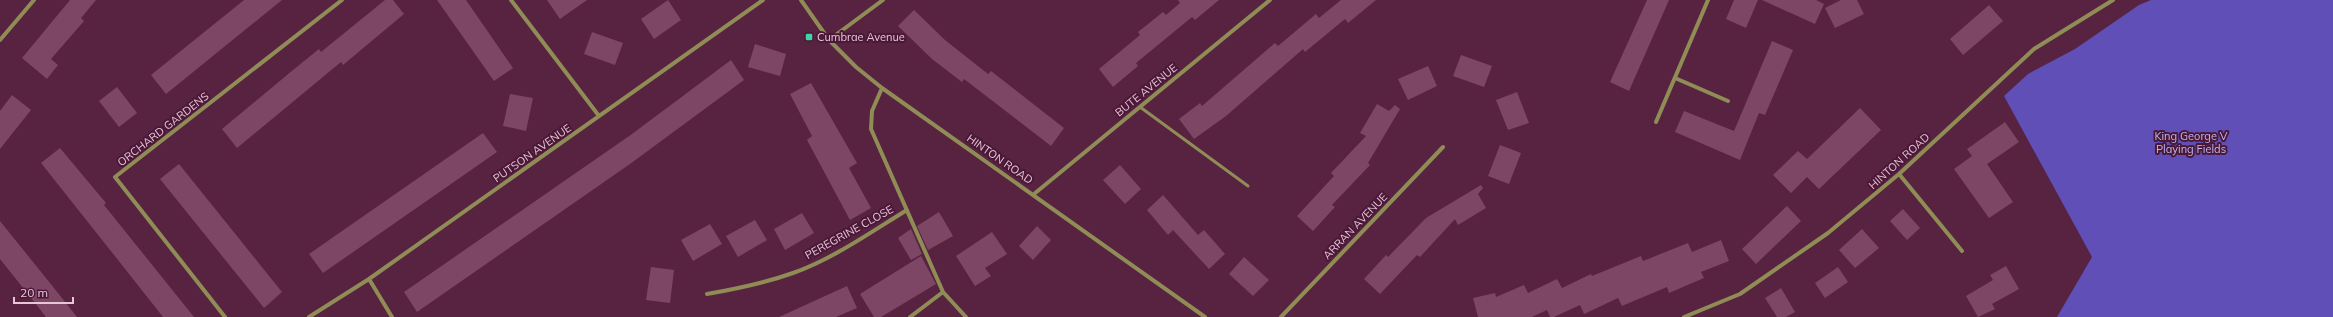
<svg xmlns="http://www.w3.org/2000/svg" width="2333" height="317" viewBox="0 0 2333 317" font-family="Mulish,sans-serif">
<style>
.green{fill:#5f4fb6}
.building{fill:#7d4665}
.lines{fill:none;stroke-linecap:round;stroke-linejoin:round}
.service{stroke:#8f8d55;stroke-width:3}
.minor{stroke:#8f8d55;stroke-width:4}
.poi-dot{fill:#3ed4a3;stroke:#4b1837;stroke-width:1.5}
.labels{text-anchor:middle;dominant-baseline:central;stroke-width:4;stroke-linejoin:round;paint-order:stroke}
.poi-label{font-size:11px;fill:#e7c6d7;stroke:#4b1837;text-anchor:start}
.street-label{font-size:11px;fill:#e7c6d7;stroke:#4b1837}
.park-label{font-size:11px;fill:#bdbaf3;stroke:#4b1837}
</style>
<rect width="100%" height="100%" fill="#572341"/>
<path class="green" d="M2151 0H2333V317H2057L2092 257 2004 96 2028 74 2075 49 2139 5Z"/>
<path class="building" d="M70 0H96L81 18 84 21 51 59 58 65 47 79 22 58Z
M244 0H282L166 94 151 75Z
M385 0H393L404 14 343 65 341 62 237 148 222 129 293 70 319 49 321 52Z
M437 0H466L513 68 494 81Z
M547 0H587L560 19Z
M668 0 681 20 654 39 641 19Z
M1178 0H1219L1195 20 1192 17 1136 63 1138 66 1113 87 1099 69 1140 35 1138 32 1163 12 1166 15 1180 3Z
M1341 0H1376L1348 23 1345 19 1305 52 1303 49 1226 116 1194 139 1179 119 1200 103 1202 106 1275 43 1278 46 1316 14 1319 18Z
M1647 0H1669L1629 91 1610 82Z
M1734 0H1758L1746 28 1726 19Z
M1762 0H1816L1824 4 1815 24Z
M1841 0H1857L1864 14 1835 28 1825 8Z
M1989 5 2003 21 1963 55 1950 39Z
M914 10 945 40 988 74 991 71 1064 128 1051 146 964 79 962 82 932 59 898 26Z
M592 32 623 43 615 65 584 54Z
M1772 41 1793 50 1765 115 1759 113 1740 160 1675 132 1684 111 1734 131Z
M755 44 786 54 780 76 748 67Z
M1461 55 1492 66 1484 87 1453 76Z
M731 60 744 80 630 164 417 312 404 292 632 134Z
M1428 66 1437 86 1408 100 1398 79Z
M811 83 857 163 849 168 871 208 850 220 807 140 812 136 790 94Z
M117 87 137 113 119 127 99 101Z
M1517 92 1529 123 1508 130 1496 100Z
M510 94 533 98 526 131 503 126Z
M12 95 31 110 0 149V111Z
M1377 104 1389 111 1395 105 1400 109 1368 163 1370 165 1332 205 1335 207 1313 231 1297 216 1334 176 1331 173 1366 136 1360 133Z
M1860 108 1881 130 1819 189 1807 177 1791 193 1773 175 1798 151 1807 159Z
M2005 122 2019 142 1987 164 2013 202 1989 218 1954 169 1972 156 1967 149Z
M483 133 497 152 323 273 309 254Z
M1500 145 1521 153 1509 184 1488 176Z
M60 148 106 203 104 205 194 317H163L118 260 41 163Z
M179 164 282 292 264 308 160 179Z
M1120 165 1141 189 1125 204 1103 180Z
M1481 185 1483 188 1478 194 1486 208 1458 225 1455 219 1420 257 1417 255 1380 294 1364 279 1386 255 1388 257 1426 218Z
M1163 195 1198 235 1204 230 1225 254 1209 269 1173 230 1168 235 1147 210Z
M1787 206 1801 221 1756 264 1742 249Z
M1903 209 1920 228 1907 240 1890 221Z
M939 212 953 236 928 250 917 226Z
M802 213 814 233 785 250 774 229Z
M755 220 767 240 738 257 726 236Z
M0 221 54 288 77 317H46L39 308 0 259Z
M710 224 722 244 693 261 681 240Z
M1037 226 1051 240 1033 260 1019 246Z
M911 229 922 254 911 260 898 238Z
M1862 229 1879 248 1855 268 1839 250Z
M992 232 1007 254 985 268 991 276 975 286 956 256Z
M1721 240 1729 261 1701 272 1704 278 1669 293 1667 287 1622 306 1618 298 1584 314 1580 305 1554 317H1550L1547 310 1532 317H1478L1473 298 1495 293 1496 297 1524 285 1528 293 1557 279 1562 288 1591 274 1592 276 1641 256 1643 261 1688 243 1692 252Z
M921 256 936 284 881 317H874L860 294Z
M1244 257 1269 280 1253 296 1229 274Z
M2006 266 2019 289 1992 304 1995 309 1978 317 1966 296 1993 280 1990 275Z
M651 267 674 270 670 303 646 300Z
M1838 267 1848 282 1825 298 1815 283Z
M847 286 857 308 836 317H779Z
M1781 288 1795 312 1786 317H1777L1765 298Z"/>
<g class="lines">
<path class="service" d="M1140 107 1248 186"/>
<path class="minor" d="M511 0 599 116
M801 0 829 40 856 67 882 88 1205 317
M0 40 34 0
M829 40 883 0
M1675 78 1728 101
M882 88 872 111 871 129 943 292 966 317
M1656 122 1708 0
M1899 174 1962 251
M1034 194 1270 0
M369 279 392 317
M707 294C736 289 765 283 793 273 833 259 871 232 907 210
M225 317 115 177 342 0
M309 317 369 279 763 0
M910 317 943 292
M1281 317 1443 147
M1684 317 1740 294 1828 233 1899 174 2034 49 2113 0"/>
</g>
<rect class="poi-dot" x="805" y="33" width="8" height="8" rx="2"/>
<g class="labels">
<g class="poi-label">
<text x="817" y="37">Cumbrae Avenue</text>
</g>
<g class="street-label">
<text transform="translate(1146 90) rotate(-39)">BUTE AVENUE</text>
<text transform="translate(163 129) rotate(-38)">ORCHARD GARDENS</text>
<text transform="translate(532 153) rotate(-35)">PUTSON AVENUE</text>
<text transform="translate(1000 159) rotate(35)">HINTON ROAD</text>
<text transform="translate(1899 161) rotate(-42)">HINTON ROAD</text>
<text transform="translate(1355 226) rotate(-46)">ARRAN AVENUE</text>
<text transform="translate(849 232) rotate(-29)">PEREGRINE CLOSE</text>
</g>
<g class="park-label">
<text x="2191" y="136">King George V<tspan x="2191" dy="13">Playing Fields</tspan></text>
</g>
</g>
<path d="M14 297v6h59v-6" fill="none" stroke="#e7c6d7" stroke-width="2"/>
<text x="20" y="297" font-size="12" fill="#e7c6d7" stroke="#4b1837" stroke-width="3" paint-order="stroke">20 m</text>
</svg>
